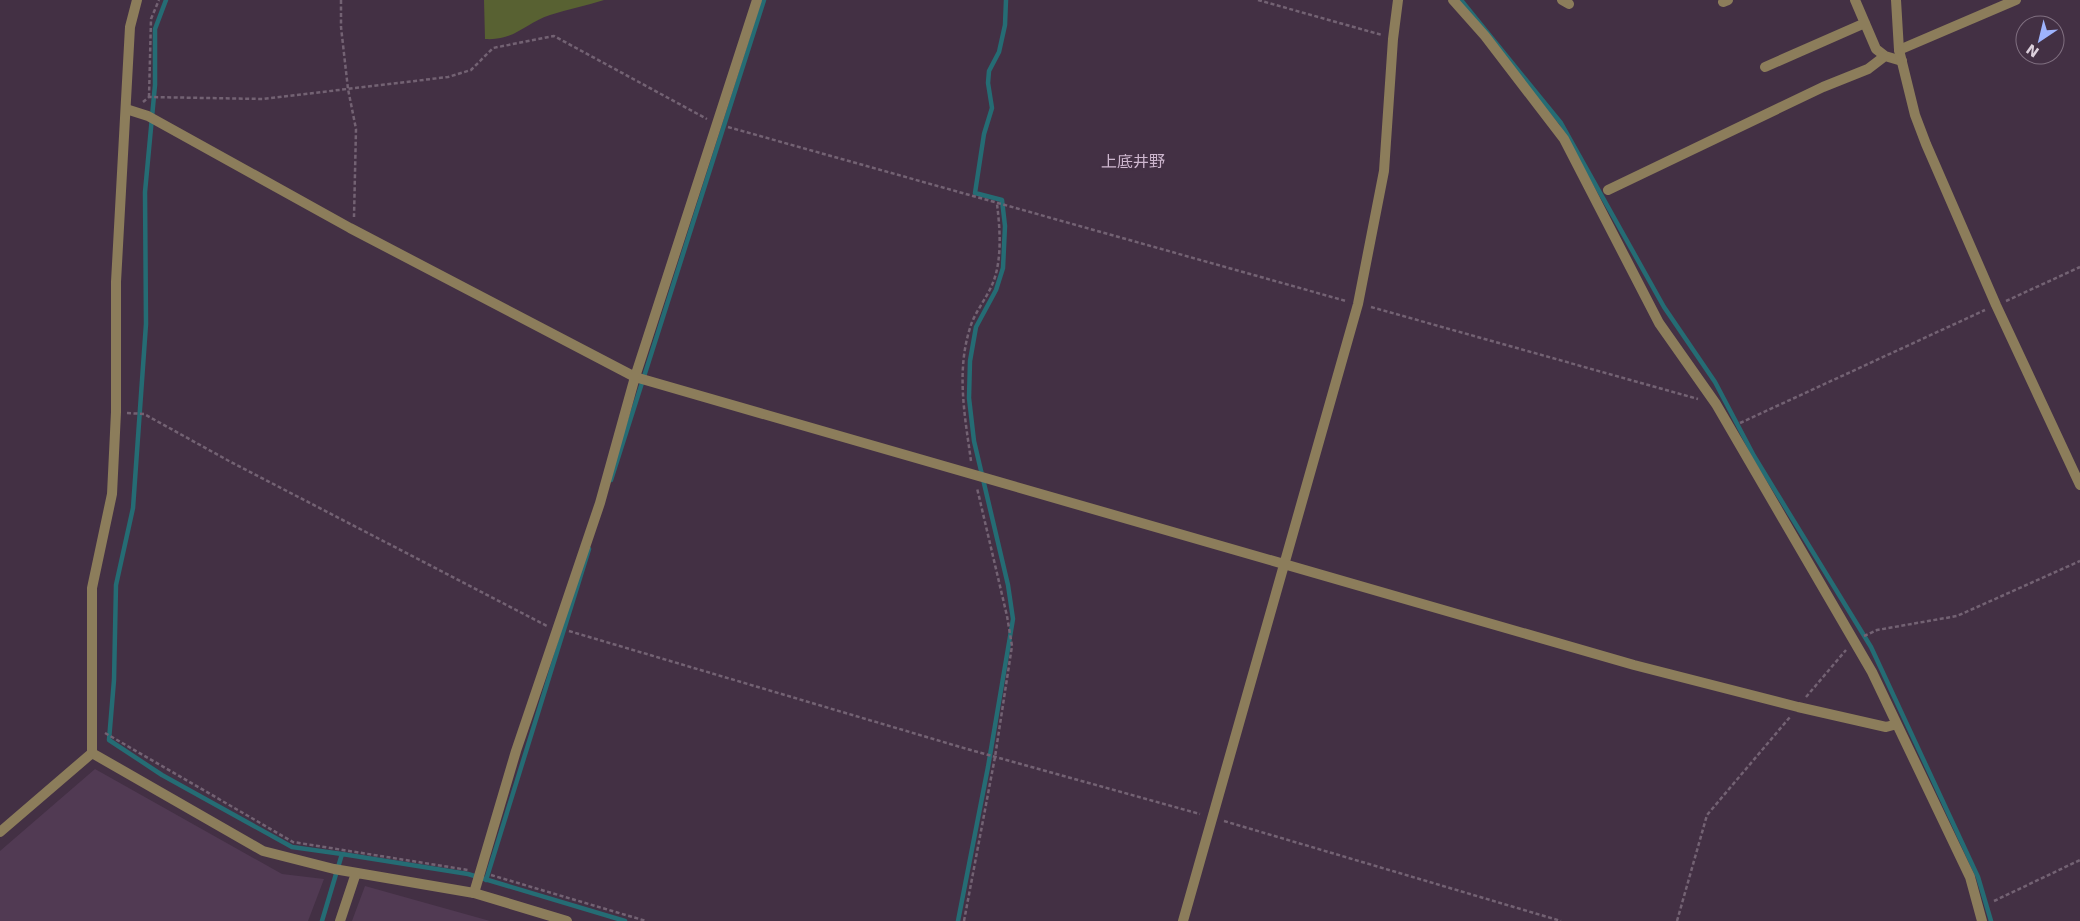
<svg xmlns="http://www.w3.org/2000/svg" width="2080" height="921" viewBox="0 0 2080 921" font-family="'DejaVu Sans','Noto Sans JP',sans-serif">
<style>
.built{fill:#513a53}
.green{fill:#586132}
.lines{fill:none;stroke-linecap:round;stroke-linejoin:round}
.stream{stroke:#256c74;stroke-width:4.5}
.path{stroke:#736273;stroke-width:2.5;stroke-dasharray:4 2.5;stroke-linecap:butt}
.minor{stroke:#8c7d5b;stroke-width:10}
.tertiary{stroke:#8c7d5b;stroke-width:10}
.labels{text-anchor:middle;dominant-baseline:central;stroke-width:5;stroke-linejoin:round;paint-order:stroke}
.quarter-label{font-size:16px;fill:#cdb6ce;stroke:#433044}
</style>
<rect width="100%" height="100%" fill="#433044"/>
<path class="built" d="M95 769 282 874 324 879 308 921H0V851Z
M365 886 490 921H352Z"/>
<path class="green" d="M484 0H604C586 6 568 9 550 15 525 23 515 41 485 39Z"/>
<g class="lines">
<path class="stream" d="M166 0 155 29V85L145 192 146 324 133 508 116 585 114 680 109 740 162 775 292 847 342 854 322 921
M1461 0 1561 123 1664 307 1715 382 1754 456 1871 647 1978 877 1991 921
M611 480 764 0
M342 854 468 874 625 921
M486 880 589 549
M958 921 988 767 1013 619 1008 585 974 441 969 398 970 361 976 327 996 290 1003 268 1005 226 1002 200 975 193 984 134 992 108 988 83 989 71 999 52 1005 25 1006 0"/>
<path class="path" d="M341 0V27L348 89 356 129 354 217
M1258 0 1382 35
M149 97 151 19 159 0
M143 102 149 97 263 99 448 77 471 70 493 48 554 36 707 119
M728 127 1346 301
M2006 301 2080 267
M1371 307 1698 399
M127 413 144 414 229 461 547 626
M1740 423 1985 310
M971 461C965 417 956 372 970 328 975 311 988 297 994 280 1002 257 1000 228 997 204
M569 631 967 749 1200 814
M1864 636 1877 630 1957 616 2080 561
M1806 697 1846 650
M105 733 293 842 468 870
M1224 821 1561 921
M491 875 646 921
M1994 901 2080 860
M964 921 995 757 1012 646 1007 616 977 488
M1677 921 1707 815 1790 717"/>
<path class="minor" d="M1453 0 1485 36 1564 139 1659 323 1716 404 1872 672 1970 877 1982 921
M1562 0 1569 4
M1855 0 1876 49 1885 56 1902 61
M1723 2 1728 0
M1899 50 2016 0
M1765 67 1865 23
M126 109 148 116 350 228 635 377 1634 665 1798 707 1886 727 1897 724
M1608 190 1823 87 1868 69 1885 56
M474 893 516 751 600 503 635 377 757 0
M1183 921 1358 304 1384 171 1393 39 1398 0"/>
<path class="tertiary" d="M137 0 130 27 116 282V412L112 494 92 588V753L263 851 334 869 474 893 567 921
M1896 0 1899 50 1915 115 1926 144 1996 305 2080 485
M0 832 92 753
M340 921 356 873"/>
</g>
<g class="labels">
<g class="quarter-label">
<text x="1133" y="161">上底井野</text>
</g>
</g>
<g transform="translate(2040 40) rotate(215)"><circle r="24" fill="#433044" stroke="#807081"/>
<path d="M0-4L9 19L0 12L-9 19Z" fill="#9eb3fd"/>
<text y="-8" font-size="14" font-weight="bold" text-anchor="middle" fill="#dcd0dc">N</text>
</g>
</svg>
